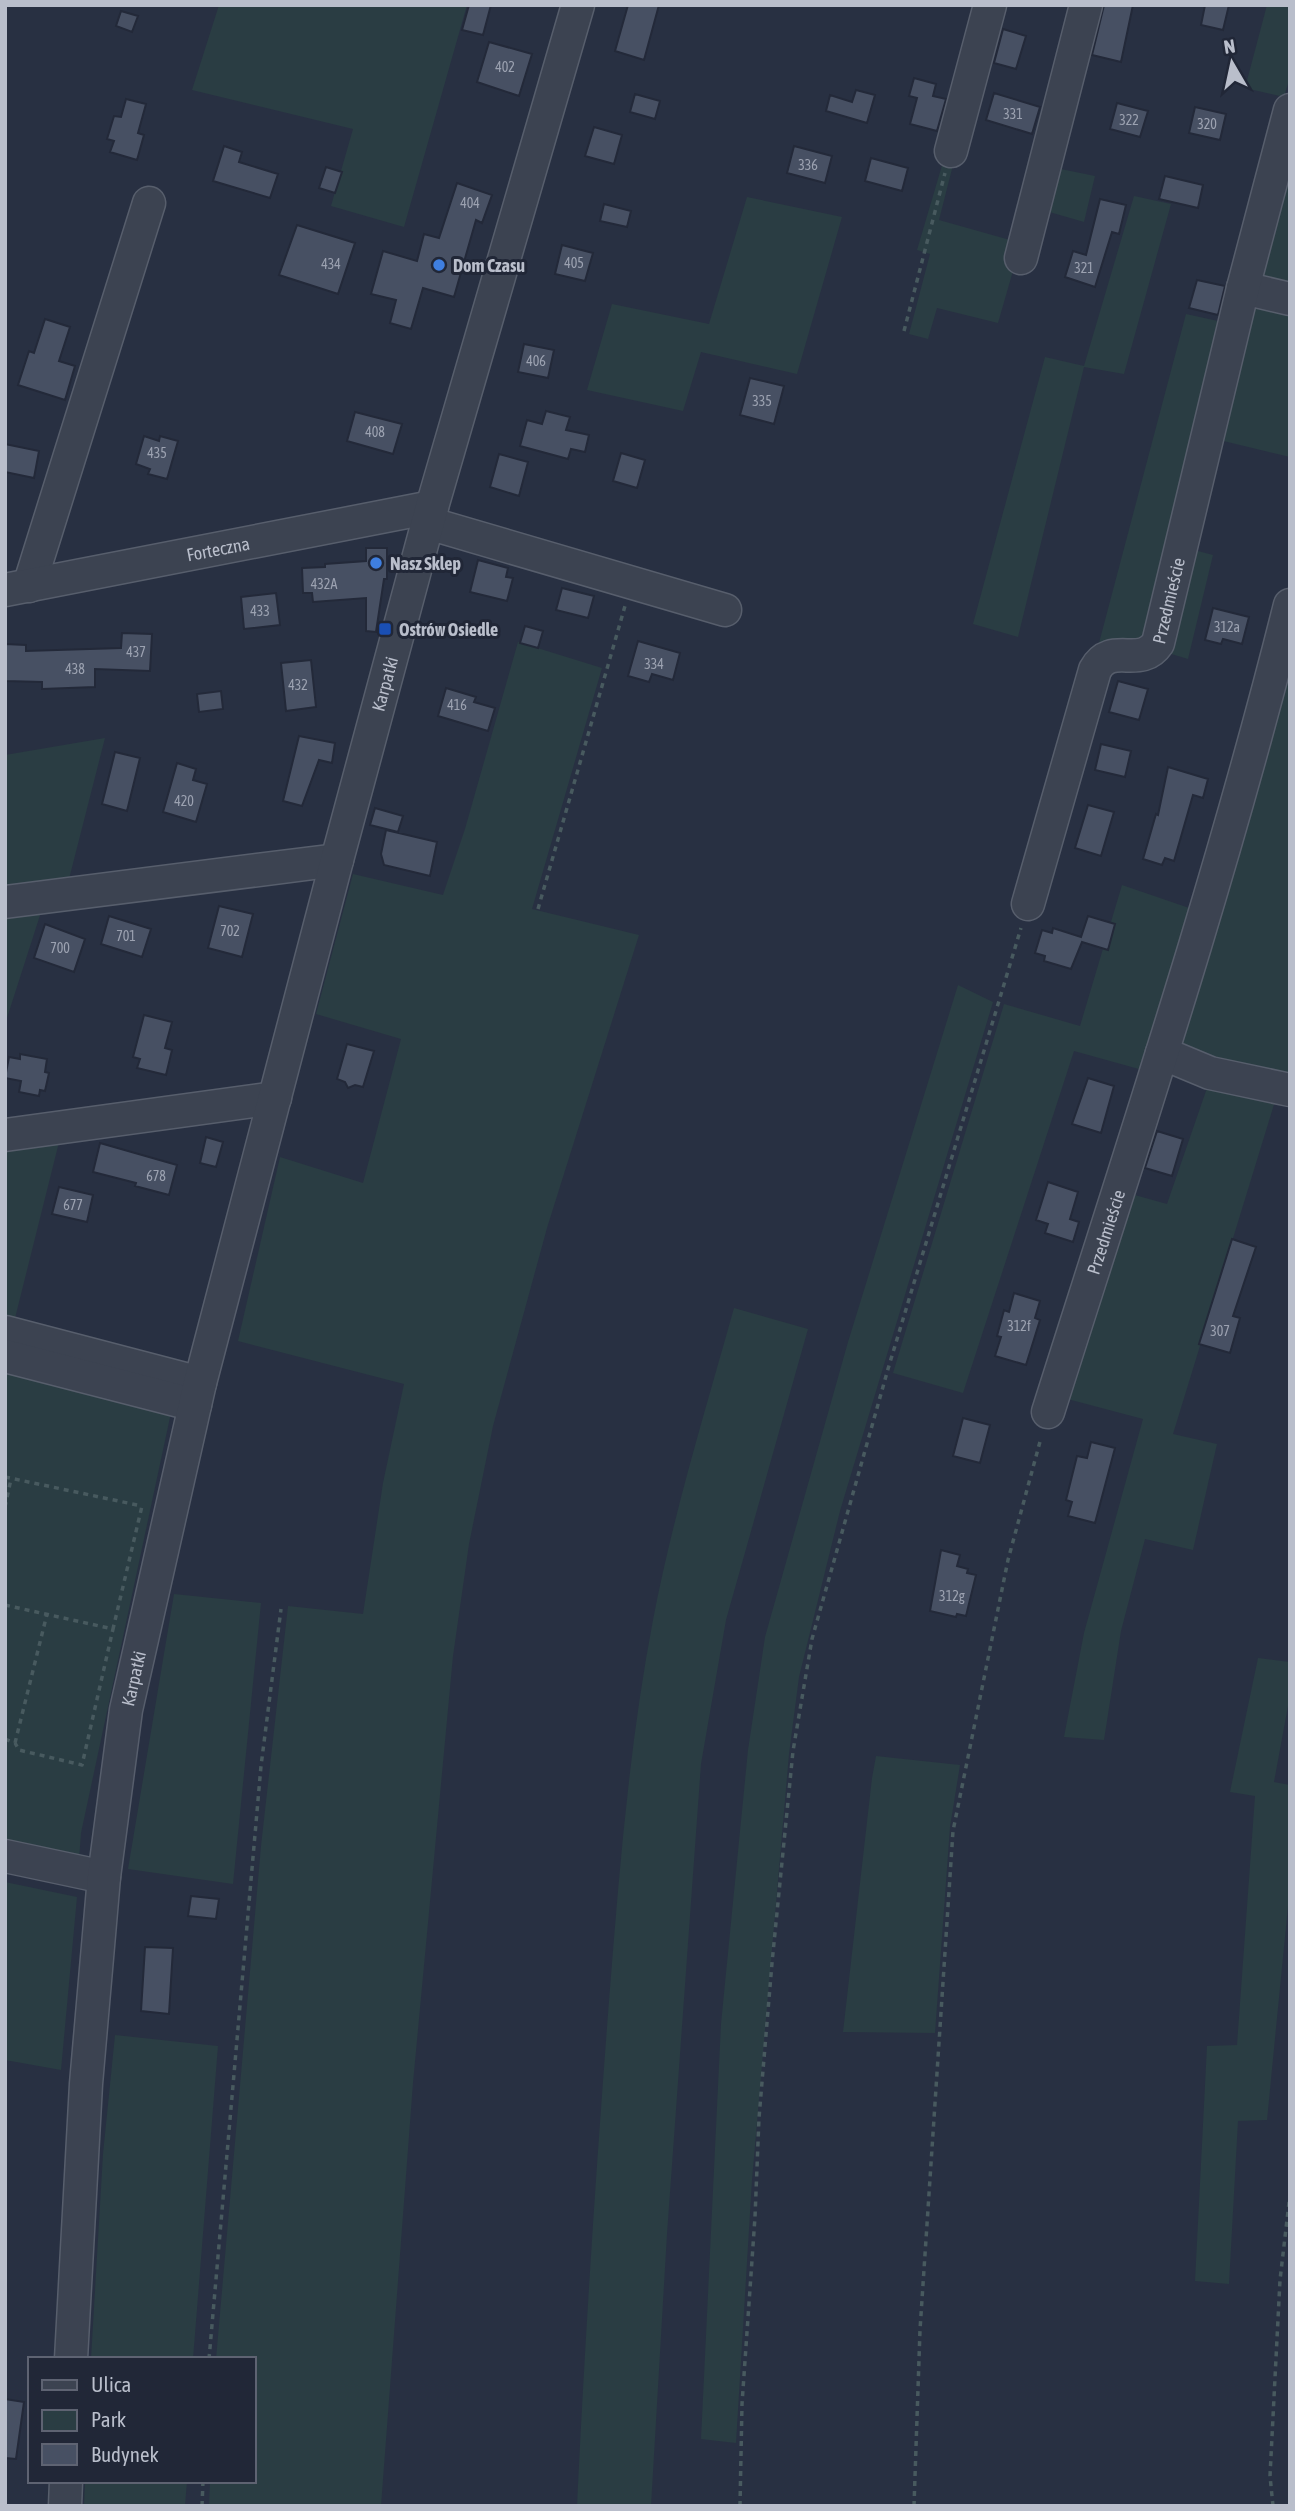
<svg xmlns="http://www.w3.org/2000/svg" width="1295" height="2511" viewBox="0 0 1295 2511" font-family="'Asap Condensed',sans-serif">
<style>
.green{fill:#2a3d43}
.building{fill:#475063;stroke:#232939;stroke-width:2}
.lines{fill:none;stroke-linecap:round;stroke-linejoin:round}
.minor-casing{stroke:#575e6c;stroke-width:35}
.path{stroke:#485a5f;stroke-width:3.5;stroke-dasharray:5 5;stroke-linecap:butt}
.minor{stroke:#3c4351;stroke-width:32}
.shop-dot{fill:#3f7fe0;stroke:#212737;stroke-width:2.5}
.transit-dot{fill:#1a4fb4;stroke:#212737;stroke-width:2.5}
.labels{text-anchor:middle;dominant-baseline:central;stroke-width:6;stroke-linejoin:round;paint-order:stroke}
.number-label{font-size:14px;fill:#9ca2b1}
.poi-label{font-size:18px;font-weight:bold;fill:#b9becb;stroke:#212737;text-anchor:start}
.street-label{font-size:18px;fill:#b9becb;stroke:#212737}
</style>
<rect width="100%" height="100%" fill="#283042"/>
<path class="green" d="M219 5H467L404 227 331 206 353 129 192 90Z
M1267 5H1290V77L1284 97 1245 88Z
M1290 139V286L1259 278Z
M943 162 953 165 939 220 1021 243 998 323 937 308 928 339 909 334 930 254 917 250Z
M1051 167 1095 176 1084 222 1039 209Z
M1134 196 1171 204 1124 374 1084 367 1018 637 973 624 1045 357 1084 366Z
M747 197 842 217 797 374 701 352 683 411 587 390 612 304 709 324Z
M1258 302 1290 309V457L1211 438 1244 310Z
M1186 314 1227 323 1148 644 1133 649 1099 643Z
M1183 547 1213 555 1188 659 1161 651Z
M518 642 602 668 532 909 639 935 547 1228 493 1426 469 1544 453 1656 413 2083 381 2506H209L210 2481H254V2359H216L261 1846 288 1606 363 1614 383 1483 404 1384 238 1341 280 1157 363 1183 401 1039 316 1014 353 874 443 895 465 829Z
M1290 665V1080L1181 1052 1174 1035Z
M105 738 68 883 5 891V755Z
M1122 885 1198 911 1146 1071 1074 1051 963 1393 893 1373 1004 1004 1080 1026Z
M43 906 6 1021H5V911Z
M958 985 993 1002 840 1511 799 1677 789 1754 752 2180 736 2443 701 2439 721 2024 748 1750 765 1637 848 1342Z
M1207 1088 1276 1098 1173 1434 1217 1444 1193 1550 1145 1539 1121 1631 1104 1740 1064 1737 1084 1633 1143 1419 1060 1397 1124 1192 1167 1204Z
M60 1138 15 1318 5 1315V1145Z
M734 1308 808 1329 726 1620 701 1764 667 2234 651 2506H577C585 2337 596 2170 609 2001 619 1874 629 1746 653 1620 673 1515 705 1412 734 1308Z
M5 1367 172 1408 81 1833 79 1860 5 1843Z
M174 1594 261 1603 233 1884 128 1869Z
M1258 1658 1290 1662V1695L1274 1782 1290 1785V1886L1267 2120 1238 2121 1229 2284 1195 2281 1207 2046 1237 2045 1255 1796 1230 1792Z
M876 1756 960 1765 950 1827 935 2033 843 2032 872 1778Z
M5 1882 77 1897 61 2070 5 2060Z
M115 2035 218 2046 193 2359H91L103 2154Z
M85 2481H187L185 2506H84Z"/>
<path class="building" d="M469 5H491L483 35 462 30Z
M628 5H659L644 60 615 51Z
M1104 5H1133L1121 62 1092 55Z
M1205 5H1229L1223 30 1201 25Z
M121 11 138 16 132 32 116 26Z
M1003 29 1026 36 1016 69 994 63Z
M489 42 532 54 519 96 477 82Z
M914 78 936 84 933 96 946 99 937 131 910 124 917 98 909 96Z
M856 90 875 95 867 123 826 111 830 95 852 102Z
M994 93 1040 107 1032 134 986 120Z
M635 94 660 101 655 119 630 112Z
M126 99 146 104 138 133 144 135 137 160 110 152 114 141 107 139 114 116 121 117Z
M1117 103 1148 111 1140 137 1110 129Z
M1195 107 1226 114 1220 140 1189 133Z
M594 127 622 135 614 164 585 156Z
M224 146 242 152 239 162 278 174 270 198 213 181Z
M794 146 832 156 825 183 787 173Z
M871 158 908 168 902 191 865 181Z
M326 167 342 172 335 193 319 188Z
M1165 176 1203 185 1198 208 1159 199Z
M457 183 492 195 482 223 476 220 454 297 423 288 411 329 390 323 396 300 371 294 383 251 417 261 424 234 439 238Z
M1100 199 1126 205 1119 234 1112 232 1095 287 1065 277 1073 251 1086 255Z
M604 204 631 211 627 227 600 221Z
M297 225 355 243 338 294 279 275Z
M562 245 593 253 585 281 555 274Z
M1197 280 1225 286 1218 315 1189 308Z
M45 319 70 327 59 361 75 366 65 400 18 385 29 351 34 353Z
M524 344 554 350 548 378 518 372Z
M750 378 784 386 774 424 740 415Z
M546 411 570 417 566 430 589 435 585 452 571 449 568 459 520 446 527 420 542 424Z
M355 412 402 424 393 454 347 441Z
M144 436 159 441 160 436 178 441 167 479 148 474 150 469 136 464Z
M5 444 39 451 34 478 5 472Z
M621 453 645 460 637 488 613 481Z
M499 454 528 462 519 496 490 487Z
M366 548H387V579H384L376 632 366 631V598L313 602 312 593H303L302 568 325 567V564L366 561Z
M478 560 508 568 506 577 513 578 507 601 470 592Z
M562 588 594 596 588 618 556 610Z
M276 593 280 625 244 629 241 597Z
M1213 608 1249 617 1242 644 1223 639 1221 644 1205 640Z
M525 626 543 631 538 648 520 643Z
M122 633 152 634 150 671 95 669V687L42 689V682L5 681V644L26 645V651L121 648Z
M638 641 680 653 673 680 652 674 649 682 628 676Z
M311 660 316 707 286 711 281 663Z
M1118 681 1148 689 1139 720 1109 712Z
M446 688 476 697 474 702 495 708 488 731 438 716Z
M221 691 223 709 199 712 197 694Z
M299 736 335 743 332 763 319 760 302 806 283 801Z
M1101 744 1131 751 1125 777 1095 770Z
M115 752 140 758 127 811 102 804Z
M177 763 196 769 193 780 207 784 196 822 163 812Z
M1168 767 1208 779 1203 798 1193 795 1174 861 1165 858 1162 865 1143 859 1156 814 1158 815Z
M1088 805 1114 812 1101 856 1075 848Z
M375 808 403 816 398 832 370 825Z
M386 830 437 842 430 876 384 865 381 854Z
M219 906 253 914 242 957 208 948Z
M109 916 151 929 142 957 101 944Z
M1088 916 1115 924 1108 950 1082 942 1071 969 1044 961 1045 956 1035 953 1042 930 1052 933 1053 928 1081 937Z
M45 924 85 939 74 972 34 958Z
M144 1015 172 1022 165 1048 172 1050 166 1075 137 1068 140 1059 133 1057Z
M347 1044 374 1051 363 1087 355 1085 348 1088 345 1082 337 1079Z
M20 1054 47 1059 45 1072 49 1073 45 1091 40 1090 39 1096 19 1092 21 1081 5 1078 9 1057 20 1059Z
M1088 1078 1114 1086 1101 1133 1072 1124Z
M1157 1131 1183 1139 1172 1176 1145 1168Z
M206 1137 223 1142 216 1167 200 1163Z
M100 1143 177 1165 169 1195 135 1186 136 1183 93 1172Z
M1048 1182 1078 1192 1070 1219 1079 1222 1073 1242 1045 1233 1048 1224 1036 1220Z
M59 1187 93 1195 87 1222 52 1214Z
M1232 1239 1256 1247 1233 1316 1240 1318 1230 1353 1199 1344Z
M1014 1293 1040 1301 1035 1318 1040 1320 1026 1365 995 1356 1001 1337 997 1336 1004 1310 1009 1312Z
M963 1418 990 1425 980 1463 953 1456Z
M1091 1442 1115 1448 1095 1523 1068 1516 1072 1502 1066 1500 1077 1456 1087 1458Z
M941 1550 960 1555 957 1566 968 1569 967 1573 976 1575 966 1616 957 1614 956 1617 930 1611Z
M191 1896 219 1899 216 1919 188 1916Z
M145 1947 173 1948 169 2014 141 2011Z
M5 2399 24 2402 16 2459 5 2458Z"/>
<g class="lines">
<defs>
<g id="minor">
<path d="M951 151 990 5"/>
<path d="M1021 258 1086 5"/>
<path d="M1243 288 1290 299"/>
<path d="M428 523 725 610"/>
<path d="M29 586 149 203"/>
<path id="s1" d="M5 590 432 507"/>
<path d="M5 902 337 860"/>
<path id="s2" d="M1028 904 1095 670C1111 640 1140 670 1158 643L1243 288 1290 110"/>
<path d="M1162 1053 1210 1073 1290 1090"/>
<path d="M5 1135 275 1098"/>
<path d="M5 1332 200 1383"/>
<path d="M5 1356 195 1405"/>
<path id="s3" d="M1048 1412C1133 1144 1222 877 1290 605"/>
<path d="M5 1856 104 1877"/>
<path id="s4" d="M71 2359 86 2084 104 1877 126 1710 200 1383 337 860 432 507 578 5"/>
<path d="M65 2506 66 2481"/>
</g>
</defs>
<use href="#minor" class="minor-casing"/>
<path class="path" d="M904 331 945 173
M538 909 625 606
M5 1477 142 1506
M5 1507 11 1479
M5 1605 113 1629 142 1506
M5 1739 15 1743 19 1750 82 1765 113 1629
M15 1743 47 1614
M209 2359 261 1766 281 1609
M202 2506 203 2481
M740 2506 742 2404 755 2217 759 2118 772 1963 793 1751 812 1639 888 1369 1021 928
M914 2506 920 2330 953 1831 1008 1560 1041 1438
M1273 2506 1270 2476 1280 2280 1290 2194"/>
<use href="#minor" class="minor"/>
</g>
<g class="shop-dot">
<circle cx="439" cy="265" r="7"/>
<circle cx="376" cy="563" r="7"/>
</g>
<rect class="transit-dot" x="378" y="622" width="14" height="14" rx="3.5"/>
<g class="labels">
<g class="number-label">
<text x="505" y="67">402</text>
<text x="1013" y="114">331</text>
<text x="1129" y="120">322</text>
<text x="1207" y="124">320</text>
<text x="808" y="165">336</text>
<text x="470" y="203">404</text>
<text x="574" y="263">405</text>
<text x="331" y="264">434</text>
<text x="1084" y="268">321</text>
<text x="536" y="361">406</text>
<text x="762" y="401">335</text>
<text x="375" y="432">408</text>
<text x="157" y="453">435</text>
<text x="324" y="584">432A</text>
<text x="260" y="611">433</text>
<text x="1227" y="627">312a</text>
<text x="136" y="652">437</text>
<text x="654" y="664">334</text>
<text x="75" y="669">438</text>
<text x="298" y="685">432</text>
<text x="457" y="705">416</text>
<text x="184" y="801">420</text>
<text x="230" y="931">702</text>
<text x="126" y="936">701</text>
<text x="60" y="948">700</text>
<text x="156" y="1176">678</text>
<text x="73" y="1205">677</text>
<text x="1019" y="1326">312f</text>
<text x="1220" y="1331">307</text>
<text x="952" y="1596">312g</text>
</g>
<g class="poi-label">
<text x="453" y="265">Dom Czasu</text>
<text x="390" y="563">Nasz Sklep</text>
<text x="399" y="629">Ostrów Osiedle</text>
</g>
<g class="street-label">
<text stroke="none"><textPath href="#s1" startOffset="217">Forteczna</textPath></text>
<text stroke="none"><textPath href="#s2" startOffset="360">Przedmieście</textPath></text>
<text stroke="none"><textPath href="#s4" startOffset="1710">Karpatki</textPath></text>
<text stroke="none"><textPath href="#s3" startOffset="189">Przedmieście</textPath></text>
<text stroke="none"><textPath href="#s4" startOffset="684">Karpatki</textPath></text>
</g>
</g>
<rect width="1295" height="2511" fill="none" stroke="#b9becb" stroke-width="14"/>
<rect x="28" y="2357" width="228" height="126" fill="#212737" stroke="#5e6372" stroke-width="2"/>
<rect x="42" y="2380" width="35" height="10" fill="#3c4351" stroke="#5e6372" stroke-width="2"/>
<text x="91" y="2392" font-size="21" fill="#b9becb">Ulica</text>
<rect x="42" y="2410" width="35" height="21" fill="#2a3d43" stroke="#5e6372" stroke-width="2"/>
<text x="91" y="2427" font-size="21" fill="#b9becb">Park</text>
<rect x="42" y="2444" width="35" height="21" fill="#475063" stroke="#5e6372" stroke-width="2"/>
<text x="91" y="2462" font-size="21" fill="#b9becb">Budynek</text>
<g transform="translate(1232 63) rotate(351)" stroke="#212737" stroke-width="5" paint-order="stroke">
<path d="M0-5L12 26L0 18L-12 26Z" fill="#b9becb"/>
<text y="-10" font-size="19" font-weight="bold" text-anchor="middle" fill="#b9becb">N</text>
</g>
</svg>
